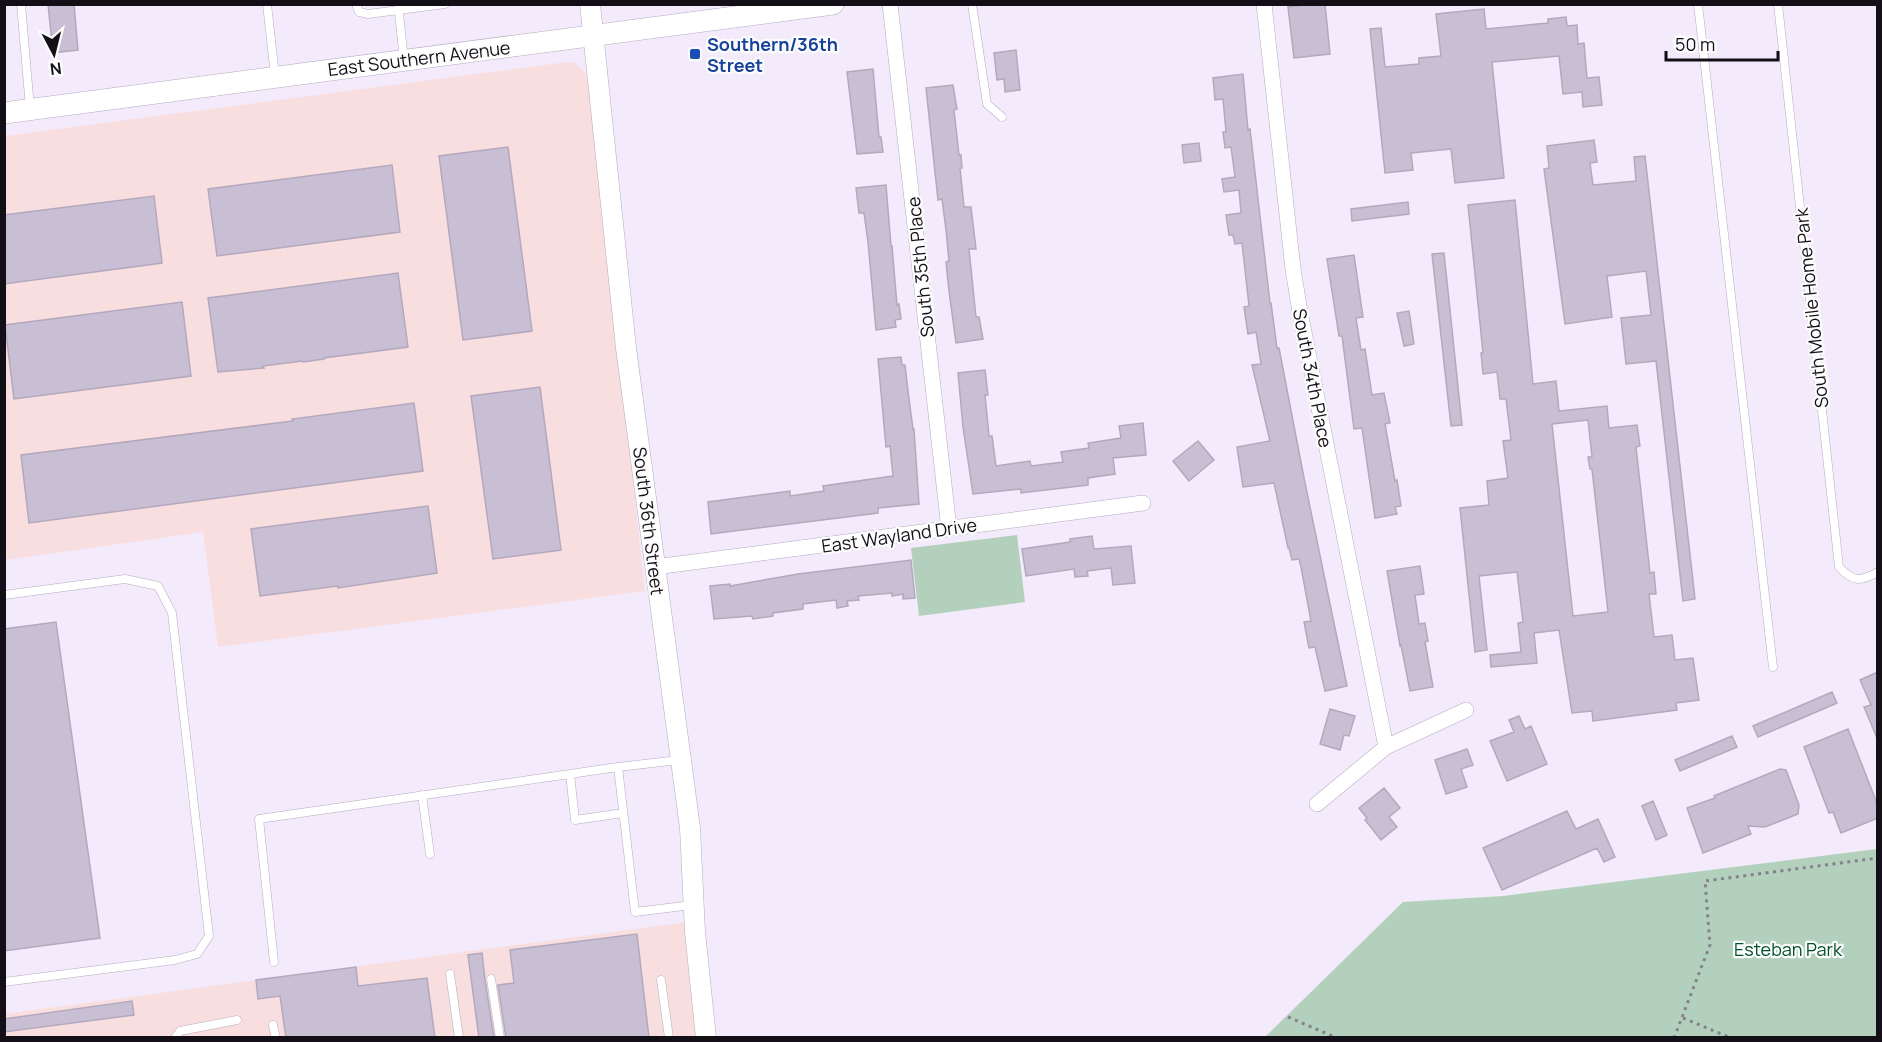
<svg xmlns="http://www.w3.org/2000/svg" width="1882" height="1042" viewBox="0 0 1882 1042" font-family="Manrope,sans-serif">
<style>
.industrial{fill:#f9dedf}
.green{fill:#b3d0bc}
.building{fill:#c9bfd4;stroke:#b3a8bd;stroke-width:1.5;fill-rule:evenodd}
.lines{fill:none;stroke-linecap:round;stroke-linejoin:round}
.service-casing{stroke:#b5abbf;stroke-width:9}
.minor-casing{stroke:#b5abbf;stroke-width:16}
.tertiary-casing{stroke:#b5abbf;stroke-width:21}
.secondary-casing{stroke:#b5abbf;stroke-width:22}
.path{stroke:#86808c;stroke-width:3;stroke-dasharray:3 4.5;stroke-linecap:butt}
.service{stroke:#fff;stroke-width:8}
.minor{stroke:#fff;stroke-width:15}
.tertiary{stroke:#fff;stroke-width:20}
.secondary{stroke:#fff;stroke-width:21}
.transit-dot{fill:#1a4fb4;stroke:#fcfcfc;stroke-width:2}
.labels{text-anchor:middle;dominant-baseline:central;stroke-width:4.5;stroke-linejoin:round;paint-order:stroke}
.transit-label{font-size:18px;font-weight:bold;fill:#164399;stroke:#fcfcfc;text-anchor:start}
.street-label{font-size:18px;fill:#130f16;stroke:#fcfcfc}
.park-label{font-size:18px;fill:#00502c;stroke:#fcfcfc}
</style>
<rect width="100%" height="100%" fill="#f3ebfc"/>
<path class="industrial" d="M567 62 575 63 584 71 589 81 645 591 218 647 203 532 5 560 4 136Z
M687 922 700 1037 5 1038 4 1014Z"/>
<path class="green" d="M1017 535 1025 602 919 616 911 548Z
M1877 849V1037H1265L1403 902 1503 896Z"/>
<path class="building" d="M48 4H74L78 50 53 53Z
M1310 4H1325L1330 54 1294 58 1288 7Z
M1484 9 1486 29 1548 23V19L1566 17 1567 26 1577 25 1578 44 1584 43 1587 78 1599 77 1602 105 1583 107 1582 92 1563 94 1559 56 1492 62 1504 178 1455 183 1451 149 1411 153 1413 170 1385 173 1370 29 1381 28 1385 67 1419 64V58L1441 56 1436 14Z
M1016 50 1020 90 1005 92 1004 79 997 80 994 53Z
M873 69 879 137H881L883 152 857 154 847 72Z
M1243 74 1248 130 1250 129 1270 303H1271L1277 348H1279L1304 478 1347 686 1325 691 1315 647 1309 648 1304 622 1311 621 1301 567 1299 559 1292 560 1289 548H1288L1274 483 1243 487 1237 447 1270 441 1252 365 1261 364 1256 332 1248 334 1244 307 1249 306 1242 243 1235 244 1233 235H1229L1226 215 1241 213 1239 190 1224 192 1222 179 1235 177 1231 147 1225 148 1223 132H1226L1223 99 1215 100 1213 78Z
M953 85 957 109 954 110 959 155H961L962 168H960L964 207H971L976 249H969L976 317H979L983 339 956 343 949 291 946 262 949 261 946 230 942 199 938 200 926 88Z
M1594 140 1597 162 1590 163 1593 185 1636 181 1634 157 1645 156 1695 599 1683 601 1656 361 1626 364 1621 318 1651 315 1646 271 1607 276 1612 317 1565 324 1544 169 1549 168 1547 146Z
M1199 143 1201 161 1184 163 1182 145Z
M508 147 532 331 463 340 439 156Z
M392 165 400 232 217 256 208 189Z
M886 185 891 246H892L897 305 899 304 901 319 895 320 896 327 876 330 868 242 864 213H859L856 188Z
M154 196 162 263 4 284V215Z
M1515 200 1533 384 1556 381 1559 411 1607 406 1609 428 1637 425 1640 446 1636 447 1650 573 1654 572 1656 594H1649L1654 637 1672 635 1675 660 1693 658 1699 700 1676 703 1677 710 1593 721 1592 711 1572 713 1559 630 1534 633 1537 663 1491 667 1490 655 1521 652 1518 623 1523 622 1517 572 1479 576 1487 650 1475 652 1460 508 1489 505 1487 481 1508 478 1503 441 1511 440 1506 399H1500L1497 372 1483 374 1481 353H1483L1468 205ZM1588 420 1592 457H1588L1590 469H1592L1608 612 1573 616 1552 424Z
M1408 202 1409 214 1352 221 1351 209Z
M1444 253 1462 425 1451 426 1432 254Z
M1354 255 1363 317 1356 318 1361 350 1365 349 1372 395 1384 393 1390 423 1385 424 1395 481 1397 480 1401 506 1395 507 1397 514 1375 518 1362 428 1354 429 1342 336H1339L1327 259Z
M398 273 408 347 324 358V359L303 362 302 361 263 366 264 368 218 372 208 298Z
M182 302 191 376 14 399 5 325Z
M1409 311 1414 344 1404 346 1397 313Z
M901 357 902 365H905L908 391 913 429H914L919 504 878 508V513L711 534 708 502 790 491V496L824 491 823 486 893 476 890 446 886 447 878 359Z
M985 370 988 395H985L989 436H992L996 466 1030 461 1031 466 1063 462 1061 452 1089 448 1088 443 1121 438 1119 426 1143 423 1146 455 1113 458 1115 474 1088 478V485L1021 493V489L973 494 963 427 958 373Z
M540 387 561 550 493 559 471 396Z
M414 403 423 471 29 523 21 455 293 421 292 419Z
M1198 441 1214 460 1189 481 1173 461Z
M428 506 437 573 338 588V586L260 596 251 529Z
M1092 536 1094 549 1131 546 1135 583 1113 585 1111 568 1087 571 1088 576 1075 577 1074 569 1026 576 1022 549 1070 542V539Z
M911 560 915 598 903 599V594L892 596V593L858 596 859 600 847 601 848 606 837 608 836 600 803 604V609L773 613V616L753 619 752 616 714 619 710 586 730 584V586L798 574Z
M1420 566 1424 594 1415 595 1419 624 1425 623 1428 641 1425 642 1433 687 1410 691 1401 645 1400 646 1387 571Z
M56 622 100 938 4 951V629Z
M1878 672V738H1877L1864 707 1871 705 1860 680Z
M1832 692 1837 703 1758 737 1753 726Z
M1330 709 1355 716 1349 736 1344 735 1340 750 1320 744Z
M1519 716 1525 729 1531 726 1547 764 1507 781 1490 741 1514 732 1509 720Z
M1848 729 1878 806V818L1841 833 1833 812 1829 813 1804 747Z
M1732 736 1737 747 1680 771 1675 760Z
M1467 749 1473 765 1461 769 1467 787 1446 794 1435 760Z
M1780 769 1786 770 1799 805 1798 814 1765 827 1748 826 1751 834 1703 853 1687 808 1715 798 1714 796Z
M1384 788 1400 808 1389 817 1397 827 1381 840 1365 820 1367 818 1359 808Z
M1653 801 1667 835 1656 840 1642 806Z
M1567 811 1576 829 1598 819 1615 857 1604 862 1597 848 1502 890 1483 848Z
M637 934 649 1038H506L498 985 514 983 510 950Z
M482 953 485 980 494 1038H479L468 955Z
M356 967 358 986 427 978 435 1038H286L280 996 258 999 256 980Z
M132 1001 134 1015 4 1032V1019Z"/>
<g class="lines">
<defs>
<path id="service" d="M21 4 30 108
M267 4 275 76
M356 4 359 12 368 14 445 4
M398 4 404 60
M972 4 987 104 1002 117
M1698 4 1773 667
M1778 4 1839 567C1853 582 1860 582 1878 572
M4 595 125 579 158 586 172 613 209 936 197 954 175 960 4 982
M679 760 618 767 635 912 692 905
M618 767 570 774 575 820 623 813
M422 795 430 854
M274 962 259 819 570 774
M450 974 459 1038
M491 979 500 1038
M661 980 669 1038
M273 1025 276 1038
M175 1038 180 1031 237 1020"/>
<path id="minor" d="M890 4 949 529
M1264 4 1293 269 1300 312 1386 747
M655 567 1143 503
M1317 804 1386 747 1466 710"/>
<path id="tertiary" d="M590 4 626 348 690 828 695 932 706 1038"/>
<path id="secondary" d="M4 113 833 4"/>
</defs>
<use href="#service" class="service-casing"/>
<use href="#minor" class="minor-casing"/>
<use href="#tertiary" class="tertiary-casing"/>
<use href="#secondary" class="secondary-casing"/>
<path class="path" d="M1288 1017 1337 1038
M1683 1018 1731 1038
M1674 1038 1710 945 1705 881 1878 858"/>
<use href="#service" class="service"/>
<use href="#minor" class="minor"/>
<use href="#tertiary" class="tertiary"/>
<use href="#secondary" class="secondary"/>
</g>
<rect class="transit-dot" x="689" y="48" width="12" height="12" rx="3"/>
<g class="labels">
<g class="transit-label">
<text x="707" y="44">Southern/36th<tspan x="707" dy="21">Street</tspan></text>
</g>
<g class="street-label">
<text transform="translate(419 58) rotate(-7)">East Southern Avenue</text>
<text transform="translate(920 267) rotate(-96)">South 35th Place</text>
<text transform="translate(1811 308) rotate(-96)">South Mobile Home Park</text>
<text transform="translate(1313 378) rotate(79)">South 34th Place</text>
<text transform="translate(649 521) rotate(83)">South 36th Street</text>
<text transform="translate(899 535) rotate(-8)">East Wayland Drive</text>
</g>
<g class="park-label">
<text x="1788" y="949">Esteban Park</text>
</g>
</g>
<rect width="1882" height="1042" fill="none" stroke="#130f16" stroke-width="12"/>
<g transform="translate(54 54) rotate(173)" stroke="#fcfcfc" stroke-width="4.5" paint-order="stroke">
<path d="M0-4.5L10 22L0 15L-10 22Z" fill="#130f16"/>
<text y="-9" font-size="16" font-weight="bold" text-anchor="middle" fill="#130f16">N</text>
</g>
<path d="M1666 51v9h112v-9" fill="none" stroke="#130f16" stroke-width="3"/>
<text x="1675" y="51" font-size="18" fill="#130f16" stroke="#fcfcfc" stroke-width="4.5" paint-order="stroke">50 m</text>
</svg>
